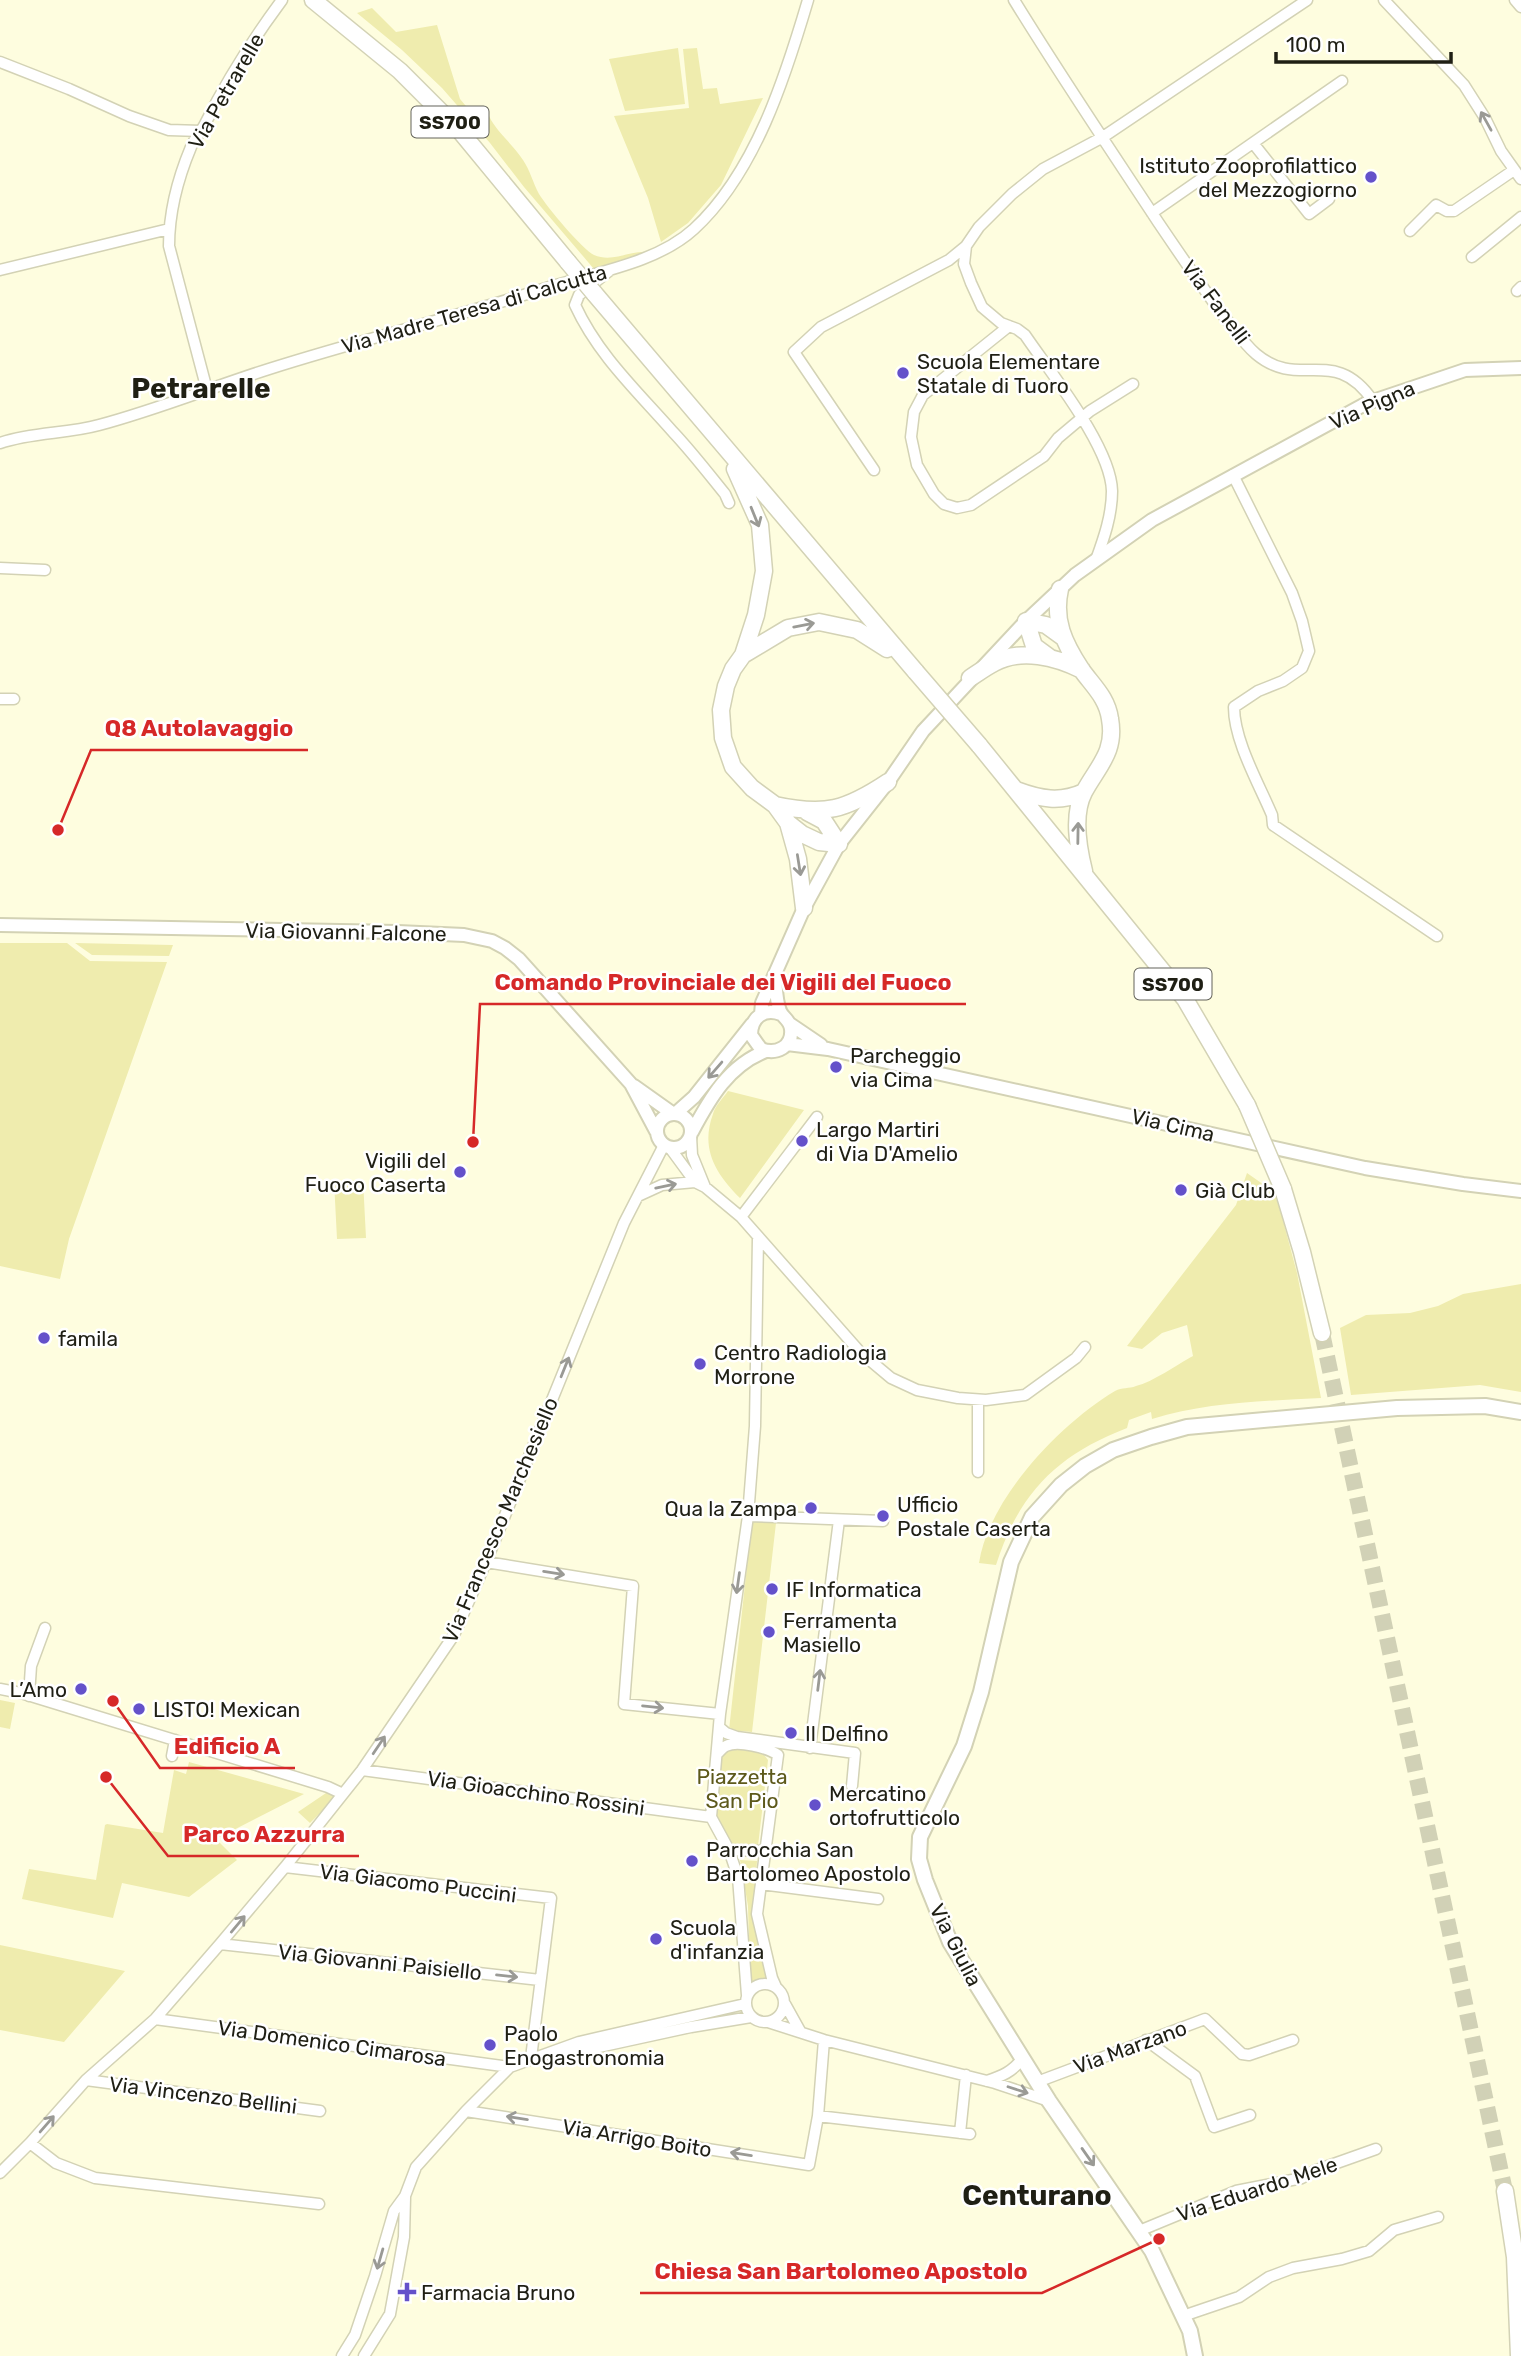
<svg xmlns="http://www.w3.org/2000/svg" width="1521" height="2356" viewBox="0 0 1521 2356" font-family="Rubik,sans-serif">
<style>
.green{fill:#efecae}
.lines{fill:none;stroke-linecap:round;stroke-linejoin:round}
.trunk-tunnel{stroke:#d1d1b6;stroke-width:16;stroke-dasharray:16 8;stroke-linecap:butt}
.minor-casing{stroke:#d3d2b5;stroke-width:13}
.tertiary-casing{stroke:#d3d2b5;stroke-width:16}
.secondary-casing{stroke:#d3d2b5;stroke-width:18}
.trunk-casing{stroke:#d3d2b5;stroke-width:19}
.minor{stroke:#fff;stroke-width:10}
.tertiary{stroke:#fff;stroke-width:12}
.secondary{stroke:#fff;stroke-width:14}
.trunk{stroke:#fff;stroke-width:16}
.trunk-bridge-casing{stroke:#d3d2b5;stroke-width:19;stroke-linecap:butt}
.trunk-bridge{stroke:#fff;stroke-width:16}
.oneway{stroke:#9a9a95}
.poi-dot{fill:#6451ca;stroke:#fff;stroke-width:2.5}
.labels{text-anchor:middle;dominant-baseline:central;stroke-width:5;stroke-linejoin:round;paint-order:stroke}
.shield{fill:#fff;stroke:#62625a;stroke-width:2}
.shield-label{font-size:19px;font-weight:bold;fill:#1f1f14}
.street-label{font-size:21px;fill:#1f1f14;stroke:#fff}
.poi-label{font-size:21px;fill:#1f1f14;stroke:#fff;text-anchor:start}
.park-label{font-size:21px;fill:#5d591b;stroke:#fff}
.district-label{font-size:28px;font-weight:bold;fill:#1f1f14;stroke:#fff}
.leader{fill:none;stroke:#d62828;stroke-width:2.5}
.callout-dot{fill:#d62828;stroke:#fff;stroke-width:2.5}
.callout-label{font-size:23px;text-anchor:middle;font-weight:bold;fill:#d62828;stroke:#fff;stroke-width:5;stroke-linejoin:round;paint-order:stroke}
</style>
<rect width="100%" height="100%" fill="#fefddf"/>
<path class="green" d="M372 8 396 32 437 25 460 99 476 118 489 116C497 133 513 144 523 160 530 170 533 183 539 194 547 207 582 249 594 255 613 263 630 250 648 252L594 269 524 187 490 143 442 88 402 50 357 13Z
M678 48 685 104 625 111 609 59Z
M697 48 703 89 717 88 720 104 763 98 721 185 688 223 661 242 648 198 614 116 689 108 683 49Z
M0 943H67L90 961 167 962 69 1239 60 1279 0 1266Z
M75 943 173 945 169 956 92 955Z
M728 1091 804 1110 740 1198C716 1174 700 1149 713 1114 715 1106 723 1098 728 1091Z
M1247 1173 1274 1192 1281 1213 1297 1273 1321 1398C1264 1401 1207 1402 1152 1419L1151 1412 1129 1420 1127 1428C1057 1455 1019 1493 996 1565L979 1563C989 1498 1060 1424 1115 1391 1122 1387 1129 1389 1136 1386 1153 1382 1176 1365 1193 1356L1187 1325 1162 1333 1142 1349 1127 1346 1236 1205Z
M363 1180 366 1238 337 1239 334 1181Z
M1521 1284V1392L1480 1385 1351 1395 1340 1328 1366 1315 1410 1313 1438 1306 1463 1294Z
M752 1521 776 1523 752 1732 729 1730Z
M0 1700 15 1703 10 1729 0 1727Z
M735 1749 761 1751 768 1760 758 1846 733 1845 716 1817 722 1754Z
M189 1762 304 1794 216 1839 237 1860 189 1897 122 1883 113 1918 22 1899 29 1869 96 1880 105 1825 107 1824 163 1833 174 1770 186 1774Z
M329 1791 338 1795 310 1823 298 1812Z
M740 1860 757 1861 753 1914 767 1980 750 1983 748 1906Z
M0 1945 125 1971 64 2042 0 2030Z"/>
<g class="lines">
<path class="trunk-tunnel" d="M1322 1333 1505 2191"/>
<defs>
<path id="minor" d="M1014 0C1060 75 1110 149 1158 222 1179 253 1200 284 1222 314 1233 327 1243 343 1256 354 1300 391 1334 344 1373 401
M1384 0 1464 85 1485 118 1501 151 1521 179
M1515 0 1521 7
M0 62 69 89 129 116 169 130 201 131
M1253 143 1309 214 1329 199
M1152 213 1342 81
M1410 231 1436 205 1447 211H1454L1514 170
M1472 257 1521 217
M0 270 169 229
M609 271 579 295 575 305C598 355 637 391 673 432 691 451 708 473 725 494L729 503
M1517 291 1521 287
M1009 326 923 395 914 412 911 437 917 465 934 494 944 504 957 508 971 505 1044 456 1058 438 1090 411 1133 384
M207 390 169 246C169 212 178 178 191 147 194 139 201 132 205 124 227 80 253 39 282 0
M0 443C32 432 66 434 99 425 156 410 212 387 269 369 360 340 452 318 543 289 591 273 656 264 694 229 755 173 785 78 808 0
M874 470 794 352 821 327 949 260 966 246
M1233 475 1292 593 1302 621 1309 651 1302 668 1283 681 1258 691 1234 707C1234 741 1259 784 1272 815L1273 825 1437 936
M1096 560C1104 538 1112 515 1112 491 1111 447 1050 372 1025 335L1017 329 1001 323 982 307 971 283 964 264 966 246 979 227 1012 194 1043 169 1103 137 1307 0
M0 568 45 570
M0 699H14
M691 1136 692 1155 705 1187
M670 1148 695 1182 705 1187 741 1217 860 1352 891 1378 917 1390 958 1398 986 1400 1025 1395 1076 1358 1085 1347
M638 1196 662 1185 695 1182
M741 1217 817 1117
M978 1400V1472
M748 1516 883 1521
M486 1562 633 1586 624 1704 720 1714
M0 1689 21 1693 328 1787 343 1794
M29 1696 31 1666 45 1628
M719 1727 726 1733 737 1737 855 1753 852 1786
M810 1748 839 1520
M717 1754C719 1752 723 1747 726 1746 738 1740 768 1748 778 1755
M172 1756 175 1740
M362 1770 711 1817
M729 1850 766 1851
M285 1867 551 1898 531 2058
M761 1884 878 1899
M220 1944 540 1980
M746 2003a19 19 0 1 1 38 0a19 19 0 1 1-38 0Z
M776 1987 772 1978 757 1914 778 1755
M747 1995 738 1877 729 1850 711 1817 720 1714 748 1516 755 1426 758 1237
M785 2004 800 2031
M155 2019 510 2067
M768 2022 824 2040 995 2083 1049 2101
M1146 2040 1195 2076 1214 2127 1250 2115
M559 2053 585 2050 691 2027 751 2017
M86 2080 320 2111
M987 2081C1002 2076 1012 2072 1022 2059
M1037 2082 1205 2019 1242 2054 1249 2055 1293 2040
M466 2111 809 2165 818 2116 824 2040
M818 2116 970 2134
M960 2133 966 2075
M30 2143 56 2163 95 2178 319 2204
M0 2173 30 2143 86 2080 155 2019 220 1944 285 1867 362 1770 454 1635 486 1562 624 1223 664 1145
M1139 2231 1236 2191 1302 2178 1314 2171 1376 2149
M1183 2316 1239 2297 1269 2277 1293 2268 1342 2259 1369 2251 1394 2230 1438 2217
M342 2356 355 2335 375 2276 394 2211 405 2196 416 2167 466 2111 510 2067 579 2042 745 2004
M364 2356 390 2314 404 2237 405 2197"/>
<path id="tertiary" d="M0 925 398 932 464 935 492 941 505 948 519 959 631 1084 656 1131
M775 978C776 989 776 1001 780 1011 783 1018 790 1020 791 1029 793 1047 776 1055 761 1049L751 1035C751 1017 764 1008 781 1014
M761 1014 762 1003 804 908 839 844 888 782 923 731 1026 621 1075 575 1152 520 1367 403 1465 370 1521 368
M790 1024 821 1045
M787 1044 828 1049 1365 1168 1463 1184 1521 1191
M634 1086 672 1113
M676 1113 694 1097 752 1024
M657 1131a17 17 0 1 1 34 0a17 17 0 1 1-34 0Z
M692 1132C710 1098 729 1065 766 1051"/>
<path id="secondary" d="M1195 2356 1190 2331 1152 2251 1049 2101 950 1942 925 1880 919 1859 920 1837 964 1746 981 1692 1011 1562 1032 1517 1061 1485 1085 1466 1113 1450 1151 1437 1187 1427 1397 1408 1485 1406 1521 1412"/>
<path id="trunk" d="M313 0 400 71 460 131 568 262
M594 293 916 672
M735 469 760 525 764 571 756 615 743 655 733 669 726 686 721 710 723 738 733 767 752 788 775 805 788 823 802 834 819 842 839 844
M1060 589C1053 620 1064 643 1081 669 1092 685 1107 697 1110 719 1116 752 1098 766 1084 792 1072 815 1078 847 1084 871
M743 655 788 628 819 622 857 630 887 649
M1049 657 1034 646 1026 621 1046 625 1064 638
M970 678C978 673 986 667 994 663 1021 648 1056 657 1082 670
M979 745 1185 999 1247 1105
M1016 790C1040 799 1060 803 1084 792
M775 805C825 816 846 810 888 782
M807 812 824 821 839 844
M788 823 798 859 804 908
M1283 1189 1302 1252 1322 1333
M1505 2191 1515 2257 1519 2356"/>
</defs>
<use href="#minor" class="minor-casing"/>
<use href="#tertiary" class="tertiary-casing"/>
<use href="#secondary" class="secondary-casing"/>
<use href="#trunk" class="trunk-casing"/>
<use href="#minor" class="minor"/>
<use href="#tertiary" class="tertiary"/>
<use href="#secondary" class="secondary"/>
<use href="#trunk" class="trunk"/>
<defs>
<path id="trunk-bridge" d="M568 262 594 293
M916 672 979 745
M1247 1105 1283 1189"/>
</defs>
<use href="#trunk-bridge" class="trunk-bridge-casing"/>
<use href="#trunk-bridge" class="trunk-bridge"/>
</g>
<defs><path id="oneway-shaft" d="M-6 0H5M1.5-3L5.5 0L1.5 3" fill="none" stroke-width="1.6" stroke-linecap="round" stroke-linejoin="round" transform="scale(1.75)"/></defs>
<g class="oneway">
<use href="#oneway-shaft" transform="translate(1486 121) rotate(-119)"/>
<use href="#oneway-shaft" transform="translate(755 517) rotate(68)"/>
<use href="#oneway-shaft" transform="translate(804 625) rotate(-11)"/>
<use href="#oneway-shaft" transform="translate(1078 833) rotate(-89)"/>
<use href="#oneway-shaft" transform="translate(799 865) rotate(81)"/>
<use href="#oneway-shaft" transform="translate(715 1070) rotate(131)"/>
<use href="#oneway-shaft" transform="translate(666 1186) rotate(-12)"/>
<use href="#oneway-shaft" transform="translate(565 1367) rotate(-68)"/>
<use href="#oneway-shaft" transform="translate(554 1573) rotate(9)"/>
<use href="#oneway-shaft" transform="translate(738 1583) rotate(98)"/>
<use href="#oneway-shaft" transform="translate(819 1680) rotate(-83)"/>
<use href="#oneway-shaft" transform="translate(653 1707) rotate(6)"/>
<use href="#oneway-shaft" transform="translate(379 1745) rotate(-56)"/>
<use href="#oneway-shaft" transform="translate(238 1924) rotate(-50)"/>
<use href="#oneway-shaft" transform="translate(507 1976) rotate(6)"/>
<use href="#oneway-shaft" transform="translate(1018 2090) rotate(18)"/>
<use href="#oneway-shaft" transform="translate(517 2118) rotate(-171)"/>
<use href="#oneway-shaft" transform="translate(47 2124) rotate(-49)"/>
<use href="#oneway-shaft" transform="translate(741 2154) rotate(-171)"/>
<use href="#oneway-shaft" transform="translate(1088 2157) rotate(55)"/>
<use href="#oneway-shaft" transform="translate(380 2259) rotate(106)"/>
</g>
<g class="poi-dot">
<circle cx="1371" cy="177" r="7"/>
<circle cx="903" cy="373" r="7"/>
<circle cx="836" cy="1067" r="7"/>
<circle cx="802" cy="1141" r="7"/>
<circle cx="460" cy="1172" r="7"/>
<circle cx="1181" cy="1190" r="7"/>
<circle cx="44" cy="1338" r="7"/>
<circle cx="700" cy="1364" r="7"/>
<circle cx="811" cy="1508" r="7"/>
<circle cx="883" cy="1516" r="7"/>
<circle cx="772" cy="1589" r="7"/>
<circle cx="769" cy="1632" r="7"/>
<circle cx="81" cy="1689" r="7"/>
<circle cx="139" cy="1709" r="7"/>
<circle cx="791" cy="1733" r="7"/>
<circle cx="815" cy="1805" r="7"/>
<circle cx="692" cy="1861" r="7"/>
<circle cx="656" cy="1939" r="7"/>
<circle cx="490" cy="2045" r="7"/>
<path d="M403.5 2281.5h7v7h7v7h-7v7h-7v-7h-7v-7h7z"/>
</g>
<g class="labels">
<g class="shield">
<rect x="411.5" y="106.5" width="77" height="31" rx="5"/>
<rect x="1134.5" y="968.5" width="77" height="31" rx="5"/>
</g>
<g class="shield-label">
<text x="450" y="122">SS700</text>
<text x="1173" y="984">SS700</text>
</g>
<g class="street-label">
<text transform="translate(226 91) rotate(-60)">Via Petrarelle</text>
<text transform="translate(1216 302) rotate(53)">Via Fanelli</text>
<text transform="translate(474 309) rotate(-16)">Via Madre Teresa di Calcutta</text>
<text transform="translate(1372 405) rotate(-24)">Via Pigna</text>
<text transform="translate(346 932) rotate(1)">Via Giovanni Falcone</text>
<text transform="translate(1173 1125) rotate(13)">Via Cima</text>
<text transform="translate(500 1520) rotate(-67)">Via Francesco Marchesiello</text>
<text transform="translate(536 1793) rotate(8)">Via Gioacchino Rossini</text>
<text transform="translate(418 1883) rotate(7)">Via Giacomo Puccini</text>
<text transform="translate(956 1945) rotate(63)">Via Giulia</text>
<text transform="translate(380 1962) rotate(6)">Via Giovanni Paisiello</text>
<text transform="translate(332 2043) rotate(8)">Via Domenico Cimarosa</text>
<text transform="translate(1130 2047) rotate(-20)">Via Marzano</text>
<text transform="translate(203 2095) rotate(7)">Via Vincenzo Bellini</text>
<text transform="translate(637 2138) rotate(9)">Via Arrigo Boito</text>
<text transform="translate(1257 2189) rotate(-18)">Via Eduardo Mele</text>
</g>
<g class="poi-label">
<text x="1357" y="165" text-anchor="end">Istituto Zooprofilattico<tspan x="1357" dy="24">del Mezzogiorno</tspan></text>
<text x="917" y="361">Scuola Elementare<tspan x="917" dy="24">Statale di Tuoro</tspan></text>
<text x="850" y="1055">Parcheggio<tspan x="850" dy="24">via Cima</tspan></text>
<text x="816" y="1129">Largo Martiri<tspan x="816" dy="24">di Via D'Amelio</tspan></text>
<text x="446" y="1160" text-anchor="end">Vigili del<tspan x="446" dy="24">Fuoco Caserta</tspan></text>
<text x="1195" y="1190">Già Club</text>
<text x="58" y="1338">famila</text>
<text x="714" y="1352">Centro Radiologia<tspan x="714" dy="24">Morrone</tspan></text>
<text x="897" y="1504">Ufficio<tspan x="897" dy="24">Postale Caserta</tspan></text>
<text x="797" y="1508" text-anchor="end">Qua la Zampa</text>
<text x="786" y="1589">IF Informatica</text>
<text x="783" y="1620">Ferramenta<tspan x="783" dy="24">Masiello</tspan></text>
<text x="67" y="1689" text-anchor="end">L’Amo</text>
<text x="153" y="1709">LISTO! Mexican</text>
<text x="805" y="1733">Il Delfino</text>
<text x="829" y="1793">Mercatino<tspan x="829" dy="24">ortofrutticolo</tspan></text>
<text x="706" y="1849">Parrocchia San<tspan x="706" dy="24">Bartolomeo Apostolo</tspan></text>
<text x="670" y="1927">Scuola<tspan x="670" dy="24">d'infanzia</tspan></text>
<text x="504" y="2033">Paolo<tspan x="504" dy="24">Enogastronomia</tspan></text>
<text x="421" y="2292">Farmacia Bruno</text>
</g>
<g class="park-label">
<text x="742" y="1776">Piazzetta<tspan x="742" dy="24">San Pio</tspan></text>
</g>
<g class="district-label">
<text x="201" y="388">Petrarelle</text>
<text x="1037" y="2195">Centurano</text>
</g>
</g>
<path class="leader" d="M58 830L91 750H308M473 1142L480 1004H966M113 1701L160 1768H295M106 1777L168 1856H359M1159 2239L1042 2293H640"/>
<g class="callout-dot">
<circle cx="58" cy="830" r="7"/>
<circle cx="473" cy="1142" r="7"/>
<circle cx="113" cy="1701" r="7"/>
<circle cx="106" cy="1777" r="7"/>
<circle cx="1159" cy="2239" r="7"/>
</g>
<g class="callout-label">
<text x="199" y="736">Q8 Autolavaggio</text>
<text x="723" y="990">Comando Provinciale dei Vigili del Fuoco</text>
<text x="227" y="1754">Edificio A</text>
<text x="264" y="1842">Parco Azzurra</text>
<text x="841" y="2279">Chiesa San Bartolomeo Apostolo</text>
</g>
<path d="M1276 52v10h175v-10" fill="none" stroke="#1f1f14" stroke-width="3.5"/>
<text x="1286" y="52" font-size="21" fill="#1f1f14" stroke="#ffffff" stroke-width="5" paint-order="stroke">100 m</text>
</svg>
